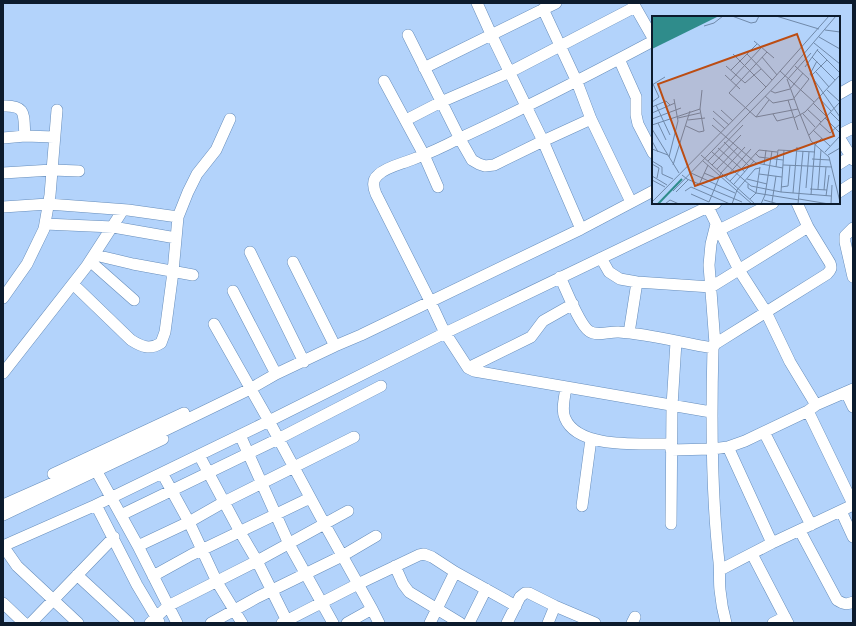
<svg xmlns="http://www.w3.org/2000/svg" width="856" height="626" viewBox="0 0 856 626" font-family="Commissioner,sans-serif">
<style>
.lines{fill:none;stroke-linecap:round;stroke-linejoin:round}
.minor-casing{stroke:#668dbb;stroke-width:12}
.minor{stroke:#fff;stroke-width:11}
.inset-river{fill:none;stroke:#2f8c8b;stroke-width:2}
.inset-road{fill:none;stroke:#7089a9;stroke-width:1}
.view{fill:#bc4d13;fill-opacity:0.15;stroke:#bc4d13;stroke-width:2}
.inset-edge{fill:none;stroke:#0c1b2d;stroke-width:2}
</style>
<rect width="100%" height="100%" fill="#b3d3fb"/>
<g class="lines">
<defs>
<path id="minor" d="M477 3 491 34 543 141 581 229
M633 3 653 38
M543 9 577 82 591 119 631 202
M408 35 460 139 472 160 479 164 485 166 494 165 543 141 591 119
M653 41C589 75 524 109 458 139 443 147 427 154 411 160 401 164 386 167 378 175 372 180 373 187 376 194L430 301 444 331 468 368 474 371 711 412
M619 59 636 97V115L638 124 653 153
M424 68 556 3
M384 81 424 155 438 187
M839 94 853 86
M3 106C28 105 23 116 25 136
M406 120 441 102 510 72 635 7
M839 135 853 128
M839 137 853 160
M3 138 25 136 54 137
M839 164 853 155
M3 173 52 170 79 171
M839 192 853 183
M706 203 739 270 766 312 790 362 816 405
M3 207 48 204 128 210 178 217
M45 224 113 227 176 238
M853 228 845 236V242L853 277
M719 230 773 203
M250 252 304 362
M95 255 133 264 193 275
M601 258 609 272 620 279 637 282 711 287 808 227
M91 262 134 300
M293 262 335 346
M560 277C566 289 579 324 589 331 597 337 610 331 619 332 650 334 682 343 713 348
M73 284 131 340C142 347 150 350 161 343L165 332 173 272 178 217 188 192 197 174 216 150 230 119
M233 291 276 374
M3 298 27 264 44 229 50 195 57 110
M214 324 269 421 325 525 372 609 379 623
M629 333 637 282
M715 344 709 265 711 244 716 224
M468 368 531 337 543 321 573 304
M3 373 86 267 123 210
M566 387C565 396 561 410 565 418 578 450 643 443 671 444
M846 392 853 407
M808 411 853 504
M764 432 811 525
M240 435 289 544 333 623
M728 447 772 543
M671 450 712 449 728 447 745 441 808 411 816 405 853 389
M199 455 240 532 257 561 288 623
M97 472 138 546 177 623
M162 473 189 522 217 582 242 623
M53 474 184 413
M3 505 89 467 250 389 276 374 335 346 361 335 581 229 653 191
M96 505 137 585 159 622
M582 506 591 439
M841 511 853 537
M3 515 163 439
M121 515 278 439 381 386
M671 524 672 406 676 342
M800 531 837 600C843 604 847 605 853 602
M138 546 189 522 224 502 354 437
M752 554 788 623
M395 566 403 584 409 592 460 623
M720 570 772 543 853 505
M77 575 129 623
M153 576 191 555 310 498
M3 603 24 623
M31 623 114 537
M78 623 17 566 3 546 96 505 269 421 445 333 716 203
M150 623 168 606 257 561 348 511
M211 623 258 597 342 556 376 536
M282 623 358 584 419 555 424 554 432 557 455 572 516 606
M347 623 372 609
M430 623 455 572
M469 623 486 589
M507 623 520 597 525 593H529L555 606 595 623
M548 623 555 606
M632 623 635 617
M726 623C723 612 721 601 720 590 719 581 720 572 719 562 711 491 711 420 713 348L715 344 827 274C831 270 832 268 830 263L808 227 797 203
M773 623 785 617"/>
</defs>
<use href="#minor" class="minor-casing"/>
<use href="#minor" class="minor"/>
</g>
<g transform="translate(652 16)">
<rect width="188" height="188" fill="#b3d3fb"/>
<path d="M0 0H67L0 33Z" fill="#2f8c8b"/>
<path class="inset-river" d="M6 188 30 163"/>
<path class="inset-road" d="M80 0 99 7 104 6 107 0M124 0 167 13M52 10 62 7 71 0M173 14 188 16M167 21 188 33M102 25 122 42M162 27 188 48M165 34 188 57M115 36 77 77 104 101 146 93M81 38 114 71M95 38 120 64M110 41 125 59M160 41 183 64M165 45 158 58 188 101M74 50 93 67 109 53M143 50 157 63 142 82 146 93 159 125 177 141 188 186M153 51 166 33M79 54 105 28M128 55 162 86M164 56 177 71M73 59 88 73M159 60 175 44M135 63 142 82M136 63 159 37M79 64 109 32M0 69 13 61M175 74 188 86M119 75 123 77 138 73 151 57M113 80 121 87 142 83M167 82 179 95M136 84 146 114M0 86 7 81 1 68M161 87 174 100M4 89 18 119M0 91 14 85 18 89M155 93 169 106M69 94 81 105M61 95 77 109M178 96 188 106M0 97 23 87M121 98 125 105 141 101M151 98 163 111M104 101 117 84M26 102 48 97M61 102 73 113M142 102 153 96 188 59M173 102 188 117M0 103 29 92M36 104 53 102M6 107 14 124M167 107 178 117 188 108M0 109 48 93M60 109 104 147 131 152M34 110 47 116 52 115 48 93 50 74M0 113 27 157M161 114 178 130M157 119 188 86M0 125 6 136M72 126 98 151M66 132 93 156M0 133 16 139M60 136 99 170 129 176 179 180M173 136 188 120M103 137 107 141 131 144M49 139 103 188M176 139 188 132M17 141 26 105 22 83M160 143 178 144M0 145 10 151V158L21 163M51 145 100 188M56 145 91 109M0 148 7 152 5 162M21 149 38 95M60 149 89 119M112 149 114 134M131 149 180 151M124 151 126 134 163 136M65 153 86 131M39 157 83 177M52 157 66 163M107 158 130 161M30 159 35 163 90 186M0 160 15 169M74 161 99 133M95 163 115 168M0 164 13 171M78 165 107 134 125 136M82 168 102 145M96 168V172L104 177 147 184M47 169 56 149M129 171 136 170 138 149M154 172 157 136M158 173 175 174M166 173 169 134M172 174 174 151M21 175 133 60 184 0M33 175 39 171 78 188M24 176 36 164M129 176 132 134M141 177 145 131M39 178 57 186 69 157 93 131M159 179 163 129 170 122M174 180 177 159M98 183 104 177 108 151M147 183 177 188M112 184 126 188M0 186 114 71 177 0M120 186 124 160M13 188 18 184 27 188M80 188 85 174 103 153 108 152M109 188 113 179 120 135M146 188 151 135M179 188 180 169"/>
<path class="view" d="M145 18 182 120 43 170 6 68Z"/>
<rect width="188" height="188" class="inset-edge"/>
</g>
<rect width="856" height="626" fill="none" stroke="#0c1b2d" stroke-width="8"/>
</svg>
